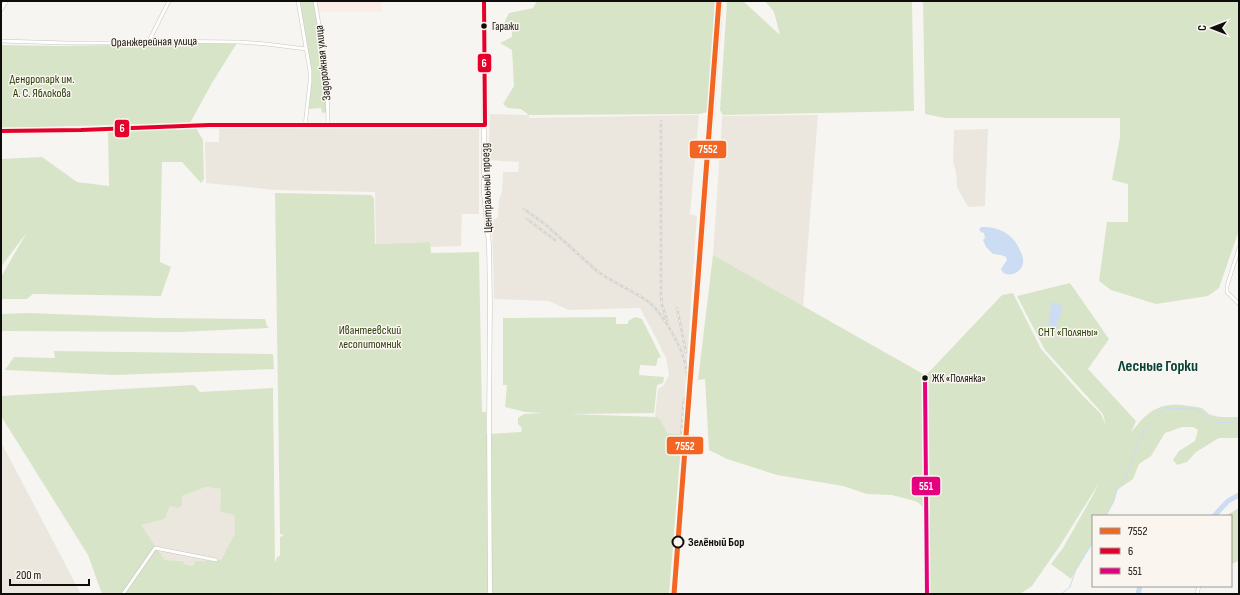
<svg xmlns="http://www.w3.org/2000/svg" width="1240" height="595" viewBox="0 0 1240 595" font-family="'Sofia Sans Condensed',sans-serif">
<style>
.built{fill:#ece7de}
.education{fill:#fbede5}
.green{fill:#d8e4c7;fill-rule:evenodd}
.water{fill:#cbdcf3}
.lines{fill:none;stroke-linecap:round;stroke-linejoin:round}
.stream{stroke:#cbdcf3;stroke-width:1}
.river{stroke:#cbdcf3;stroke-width:5}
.street-casing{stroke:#c7c5c3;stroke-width:4}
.secondary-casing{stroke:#c7c5c3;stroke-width:5}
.street{stroke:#fefefd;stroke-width:3}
.secondary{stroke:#fefefd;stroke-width:4}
.rail-casing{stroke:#d4d4d3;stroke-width:2.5}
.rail{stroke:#faf6ef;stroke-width:1;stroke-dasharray:3;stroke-linecap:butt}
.bus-1-casing{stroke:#faf6ef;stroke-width:7}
.bus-2-casing{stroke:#faf6ef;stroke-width:7}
.bus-1{stroke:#e4002b;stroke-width:4}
.bus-2{stroke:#e5007d;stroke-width:4}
.rail-1-casing{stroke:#faf6ef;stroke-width:8}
.rail-1{stroke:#f26522;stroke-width:5}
.bus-dot{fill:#0f0d0b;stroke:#faf6ef;stroke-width:1.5}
.stop-dot{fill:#faf6ef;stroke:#0f0d0b;stroke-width:2}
.labels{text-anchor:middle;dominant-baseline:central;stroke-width:3;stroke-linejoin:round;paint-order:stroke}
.bus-label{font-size:11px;fill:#0f0d0b;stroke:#faf6ef;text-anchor:start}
.street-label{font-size:12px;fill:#0f0d0b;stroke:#faf6ef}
.park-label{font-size:12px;fill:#2b3d0e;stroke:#faf6ef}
.stop-label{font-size:12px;font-weight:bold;fill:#0f0d0b;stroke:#faf6ef;text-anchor:start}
.district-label{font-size:16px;font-weight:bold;fill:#074339;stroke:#faf6ef}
.line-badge{stroke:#faf6ef;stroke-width:1.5}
.badge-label{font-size:11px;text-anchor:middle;font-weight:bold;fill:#fff}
</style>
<rect width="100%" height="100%" fill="#f7f5f2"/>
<path class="built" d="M490 114 529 115V118L699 115 690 214 697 216 682 434 667 433 655 415 658 389 663 386 669 375 666 358 655 336 640 308 569 310 549 301 494 299 492 221 498 217 499 200 502 191 503 172H518L519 162 488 160Z
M818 115 803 307 713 255 722 120V116Z
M219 128 479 129V214H462L461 246 430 247V242L376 244 375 192 276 190 206 183 205 142H219Z
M988 129 985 206 968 207 957 187 956 172 953 162 954 130Z
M1 442 81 594H1Z
M206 487 221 489 220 512 234 515 235 533 221 560 195 561 193 566 183 564V561L165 560 140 525 165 519 170 506 177 508 182 496Z"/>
<path class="education" d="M316 1H382V12H318Z"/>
<path class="green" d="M298 1H315L324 56 327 112 322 113 321 108 308 109 310 71Z
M537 1H715L708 112 699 114 529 115 521 109 508 108 503 104 514 86 512 50 500 43 512 37V26L504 23 509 13 533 8Z
M727 1H743L780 35 774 12 765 1H912L914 111 723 115 720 110Z
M923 1H1239V230L1219 288 1208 296 1156 304 1111 290 1099 281 1107 222H1128V184L1112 180 1120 137V118H945L925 114Z
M237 43 212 83 190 123 1 128V45L57 46Z
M196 128 203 140 204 179 201 183 182 162H162L160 262 171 267 161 296 33 294 27 299H1V277L27 232 1 267V159L42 157 77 182 109 186 108 131Z
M275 193 371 195 374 198 375 244 430 242 431 253 479 252 482 412H486V434L521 432 522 428 518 424V418L524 414 543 413 525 412 505 407 507 385H503V318L616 317V324H628V321L635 317 642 319 661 357 658 358 656 366 640 365 639 375 664 377 663 383 657 385 654 413 569 414 657 417 661 421 667 433 682 434 669 594H275V590L274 594H102L88 555 1 416V396L194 385 200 392 273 388 275 563 277 557 280 556V537L284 535 280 534ZM206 487 221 489 220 512 234 515 235 533 221 560 195 561 193 566 184 564 183 561 165 560 141 525 165 519 170 506 177 508 182 506V496Z
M713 255 925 375 929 372 1002 295 1013 293 1041 349 1083 396 1101 414 1106 426 1103 414 1045 350 1017 296 1070 283 1109 339 1088 369 1136 421 1131 433C1147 411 1160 401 1189 406 1193 406 1197 407 1201 408 1205 409 1207 414 1211 415 1220 418 1230 417 1239 417V438H1219L1196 452 1187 462 1177 465 1173 460 1179 451 1195 441 1198 430 1193 427H1182L1165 433 1151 456 1139 464 1133 479 1117 490 1114 501 1106 516H1093V542L1071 579 1051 564 1063 548 1093 495 1099 483 1061 544 1032 586 1020 594H927V512L920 504 915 501 892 495 867 494 843 486 777 475 727 459 709 450 705 379 698 380Z
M28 313 159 318 265 319 267 326 269 328 180 332 1 331V314Z
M54 351 273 354 274 369 115 375 5 370 14 357 55 358Z
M1239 508V561L1231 564V516H1225Z"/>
<path class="water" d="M981 227C997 226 1012 233 1019 248 1021 253 1024 257 1023 263 1022 273 1005 280 1001 269L1007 260 1006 257 1001 255 993 254 986 247 983 240 985 238 984 233 981 232 979 230Z
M1054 302 1063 307C1061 315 1057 322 1056 330L1048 326 1051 303Z"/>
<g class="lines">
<path class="stream" d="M1106 516 1114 501 1117 490 1125 478 1143 432 1165 408 1195 409 1213 422 1239 423
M1061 594 1070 587 1076 569 1093 542"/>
<path class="river" d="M1214 516 1228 501 1239 495
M1138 594 1140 586"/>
<defs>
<path id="street" d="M298 1 310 71V82L305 126
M315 1 325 59 327 85 328 126
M1 41 67 43H139L149 41 239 42 266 44 306 49
M149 41 169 1
M1239 248 1227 286V292L1239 304
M925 384 927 512V594
M123 594 155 548 216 560
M1197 594 1199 586"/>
<path id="secondary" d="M484 1V194L489 244 490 303 489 422 490 594
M1 9 6 1
M1 131 81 130 209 125H485"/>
</defs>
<use href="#street" class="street-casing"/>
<use href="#secondary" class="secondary-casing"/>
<use href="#street" class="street"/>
<use href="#secondary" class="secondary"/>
<defs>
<path id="rail" d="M661 121V295L662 305 667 320
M524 209 546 225 597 271C614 284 634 290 650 303 664 315 683 349 686 367 689 380 688 394 688 407
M527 219 555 240
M677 308 686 352
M697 324 722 1
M681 437 684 399"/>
</defs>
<use href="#rail" class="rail-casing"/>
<use href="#rail" class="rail"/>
<defs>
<path id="bus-1" d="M484 1 485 125
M1 131 81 130 209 125H485"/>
<path id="bus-2" d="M925 378 927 594"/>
</defs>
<use href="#bus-1" class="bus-1-casing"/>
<use href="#bus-2" class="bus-2-casing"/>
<use href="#bus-1" class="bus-1"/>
<use href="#bus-2" class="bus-2"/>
<defs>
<path id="rail-1" d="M674 594 719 1"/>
</defs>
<use href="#rail-1" class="rail-1-casing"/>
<use href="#rail-1" class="rail-1"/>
</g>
<g class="bus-dot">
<circle cx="484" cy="26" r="3.5"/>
<circle cx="925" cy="378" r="3.5"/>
</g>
<circle class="stop-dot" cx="678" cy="542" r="5.5"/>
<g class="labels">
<g class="bus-label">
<text x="492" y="26">Гаражи</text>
<text x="932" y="378">ЖК «Полянка»</text>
</g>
<g class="street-label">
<text transform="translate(154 42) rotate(-1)">Оранжерейная улица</text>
<text transform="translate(323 63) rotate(-96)">Задорожная улица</text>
<text transform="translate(487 188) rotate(-92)">Центральный проезд</text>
</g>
<g class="park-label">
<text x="42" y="79">Дендропарк им.<tspan x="42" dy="14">А. С. Яблокова</tspan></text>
<text x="370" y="330">Ивантеевский<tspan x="370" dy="14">лесопитомник</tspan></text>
<text x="1068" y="332">СНТ «Поляны»</text>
</g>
<g class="stop-label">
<text x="688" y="542">Зелёный Бор</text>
</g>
<g class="district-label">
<text x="1158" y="366">Лесные Горки</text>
</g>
</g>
<g class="line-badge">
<rect x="477" y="53" width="15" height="20" rx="4" fill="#e4002b"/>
<rect x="114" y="119" width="16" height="19" rx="4" fill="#e4002b"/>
<rect x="689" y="140" width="38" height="19" rx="4" fill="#f26522"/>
<rect x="666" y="436" width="38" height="19" rx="4" fill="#f26522"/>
<rect x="911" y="476" width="30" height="20" rx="4" fill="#e5007d"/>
</g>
<g class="badge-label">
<text x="484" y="67">6</text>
<text x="122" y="132">6</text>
<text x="708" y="153">7552</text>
<text x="685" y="450">7552</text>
<text x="926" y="490">551</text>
</g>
<rect width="1240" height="595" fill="none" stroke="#0f0d0b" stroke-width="4"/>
<rect x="1092" y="515" width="140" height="72" fill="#faf6ef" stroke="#9c9994"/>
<rect x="1100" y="528" width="20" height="6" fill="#f26522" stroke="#9c9994"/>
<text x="1128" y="535" font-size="12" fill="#0f0d0b">7552</text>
<rect x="1100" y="548" width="20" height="6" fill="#e4002b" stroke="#9c9994"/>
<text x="1128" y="555" font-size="12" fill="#0f0d0b">6</text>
<rect x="1100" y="568" width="20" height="6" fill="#e5007d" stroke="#9c9994"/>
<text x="1128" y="575" font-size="12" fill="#0f0d0b">551</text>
<g transform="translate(1212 28) rotate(270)" stroke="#faf6ef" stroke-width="3" paint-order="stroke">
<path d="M0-3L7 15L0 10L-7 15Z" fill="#0f0d0b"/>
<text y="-6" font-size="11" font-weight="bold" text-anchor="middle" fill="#0f0d0b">С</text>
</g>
<path d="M10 579v6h79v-6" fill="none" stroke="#0f0d0b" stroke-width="2"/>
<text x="16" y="579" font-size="12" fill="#0f0d0b" stroke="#faf6ef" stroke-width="3" paint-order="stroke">200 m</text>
</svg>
